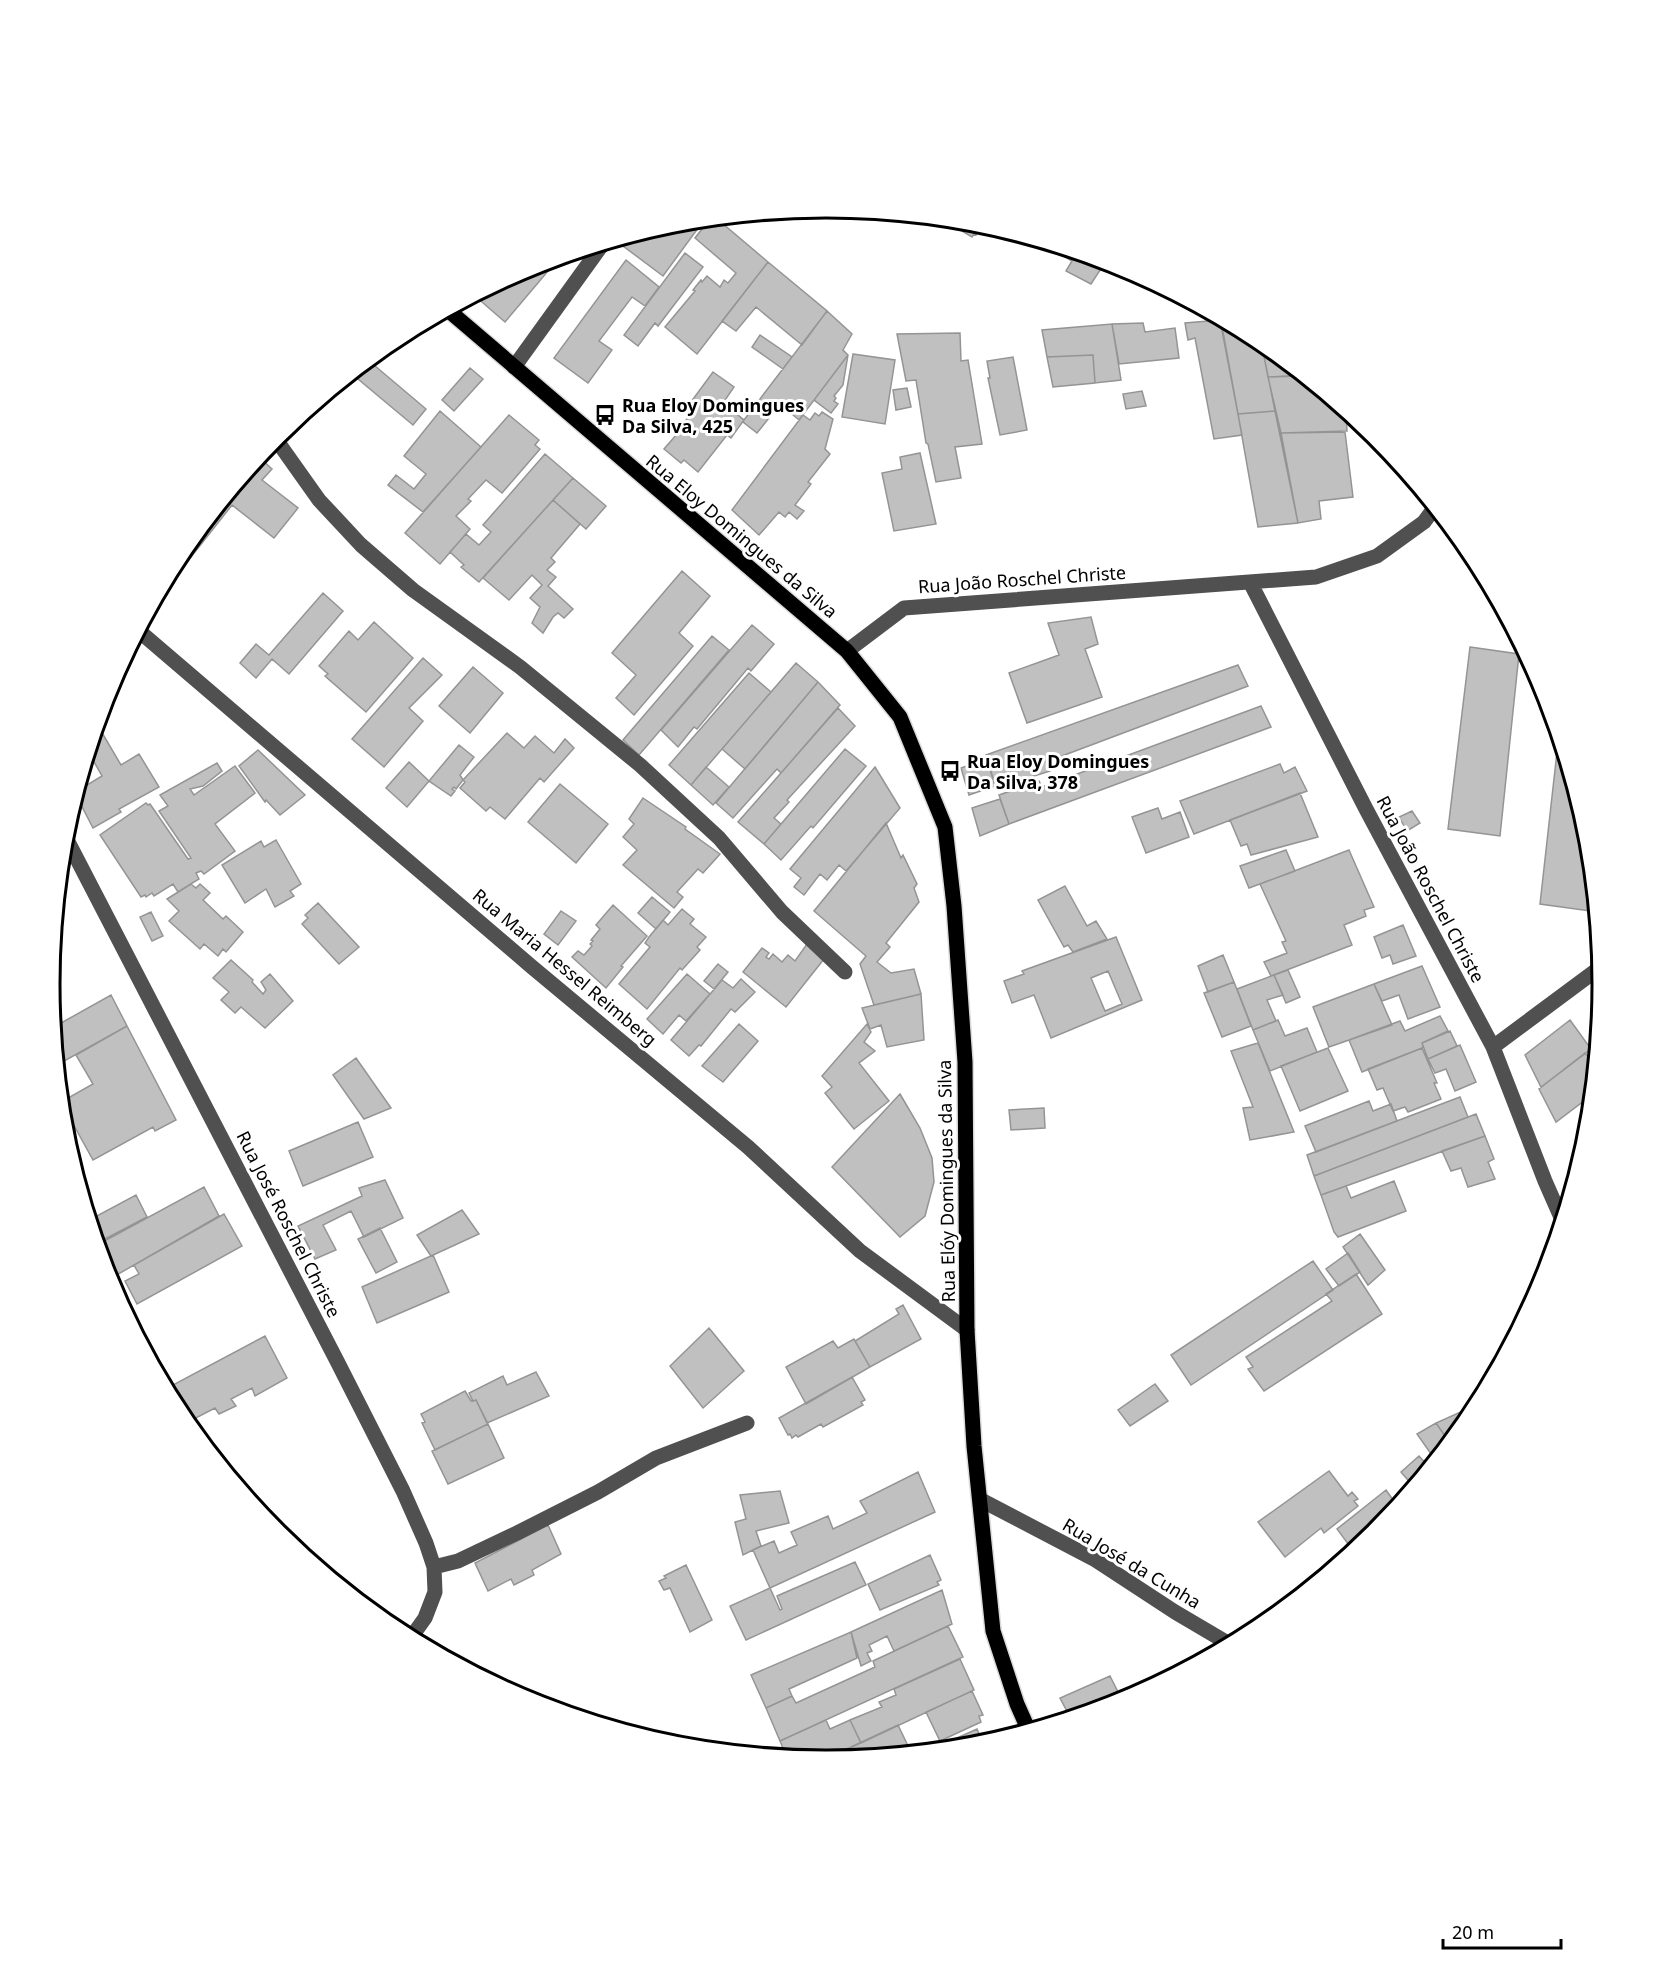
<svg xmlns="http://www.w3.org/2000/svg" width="1653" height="1969" viewBox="0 0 1653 1969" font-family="'Noto Sans',sans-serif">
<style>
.building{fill:#c0c0c0;stroke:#949494;stroke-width:1.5;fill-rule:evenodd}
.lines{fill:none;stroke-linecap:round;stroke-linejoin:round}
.major-casing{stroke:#dbdbdb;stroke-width:18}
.minor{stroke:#505050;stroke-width:15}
.major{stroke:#000;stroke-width:15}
.labels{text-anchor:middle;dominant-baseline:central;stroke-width:6;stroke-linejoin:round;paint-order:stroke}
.poi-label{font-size:18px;font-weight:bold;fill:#000;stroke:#fff;text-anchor:start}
.street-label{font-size:18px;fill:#000;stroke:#fff}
.rim{fill:none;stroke:#000;stroke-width:3}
</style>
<rect width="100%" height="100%" fill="#fff"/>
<path class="building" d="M716 218 768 262 697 354 665 327 695 291 693 290 701 280 702 282 707 276 720 287 724 280 728 283 736 273 695 238 710 219Z
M942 219 978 223 983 224 976 235 974 234 972 237Z
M704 220 663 276 619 243 623 238 675 222Z
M1057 246 1106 261 1091 284 1066 271 1072 261 1055 251Z
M685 253 703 267 658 326 655 323 638 346 624 335Z
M559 258 505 322 475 296 529 267Z
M626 260 659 287 645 306 632 297 599 341 612 350 588 383 554 358Z
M768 262 827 311 802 345 756 307 736 331 722 321Z
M827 311 852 334 843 350 848 355 799 420 780 404 757 433 743 422 744 420Z
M1220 320 1242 435 1214 439 1195 338 1188 340 1185 323Z
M1221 321H1225L1261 341 1275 411 1238 414Z
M1143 323 1145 332 1175 328 1179 358 1119 364 1112 324Z
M1112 324 1121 380 1095 383 1093 355 1047 357 1042 330Z
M960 333 961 361 968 360 982 444 955 447 961 478 936 482 928 444 926 443 916 380 906 381 897 334Z
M760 335 792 357 783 369 752 347Z
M1261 341 1298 371V376L1268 377Z
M853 354 895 360 885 424 842 417Z
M848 355 843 385 834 396 836 398 834 401 838 404 831 413 814 400Z
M1093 355 1095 383 1053 387 1047 357Z
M1013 357 1027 430 1000 435 988 378H990L987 361Z
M368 360 426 409 413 425 352 374Z
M470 368 483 379 454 411 442 400Z
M713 372 734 387 723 403 744 420 731 438 727 435 698 472 684 460 681 463 664 449 684 426 683 424 693 411 688 406Z
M1303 375 1328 396 1330 406H1341L1346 410 1347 431 1281 433 1268 377Z
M907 388 911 407 896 410 893 390Z
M332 390 294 434 287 427Z
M1142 391 1146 406 1126 409 1123 394Z
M440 411 481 447 423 512 388 485 396 475 414 489 426 474 404 456Z
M1275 411 1298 523 1258 527 1238 414Z
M822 412 833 419 825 449 830 454 808 482 811 484 795 505 804 511 797 519 789 512 785 517 779 512 759 535 732 510 803 415 810 420 815 413 819 416Z
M509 415 539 440 535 445 540 449 502 493 486 480 468 499 471 501 456 516 470 529 440 564 405 533Z
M1345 432 1353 497 1319 501 1321 519 1298 523 1281 433Z
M920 453 936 524 894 531 882 473 902 469 900 457Z
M545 454 573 478 479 582 461 567 464 565 450 552 466 534 479 545 491 532 483 525Z
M259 457 272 469 262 480 298 508 274 538 232 505 173 580 168 576 181 553Z
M573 478 606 506 586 529 553 500Z
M553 500 580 524 551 558 555 562 547 570 556 577 548 586 573 609 564 618 558 613 553 617 543 633 532 623 540 607 530 598 542 585 532 575 509 600 483 578Z
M682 571 710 596 679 633 693 646 634 715 616 698 636 675 612 653Z
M323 593 343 611 289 674 272 659 256 678 240 663 256 644 269 655Z
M1091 617 1098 644 1085 649 1102 697 1027 723 1009 673 1059 655 1048 623Z
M374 622 413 658 366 712 325 676 328 674 319 666 349 631 358 640Z
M752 625 774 644 751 671 748 668 697 729 694 727 678 747 661 730Z
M712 636 729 650 639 755 623 740Z
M1470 647 1519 654 1500 836 1448 829Z
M423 658 442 675 409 708 423 721 384 767 352 739Z
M796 663 818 682 745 769 722 749Z
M1238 665 1248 686 1046 762 1050 771 996 788 986 755Z
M473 667 503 693 470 733 439 706Z
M749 673 771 692 691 785 669 765Z
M818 682 840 705 781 773 777 769 733 818 716 803Z
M1261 706 1271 727 1009 824 999 795 1039 781 1042 787Z
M838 708 855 726 787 800 789 802 774 818 781 824 764 844 738 822Z
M101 731 121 765 139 754 159 787 119 809 121 812 93 828 76 795 83 791 82 788 102 776 89 753 94 735Z
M507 733 524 748 535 736 554 753 565 739 574 748 544 782 540 778 505 819 490 807 486 811 460 788 465 782 463 780Z
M1559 734 1589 833 1593 883 1590 911 1540 904Z
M459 745 474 757 460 775 463 780 456 789 454 787 452 789 455 791 451 796 429 781Z
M845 749 866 766 813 828 811 826 781 860 764 844Z
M258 750 305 795 280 815 266 800 265 802 239 766Z
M987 759 995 786 969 795 961 768Z
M409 762 429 781 407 807 386 788Z
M217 763 222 771 203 786 190 789 194 795 235 766 255 793 215 824 235 851 204 874 201 871 196 873 199 879 178 892 173 884 154 896 152 893 146 897 145 895 141 897 100 835 146 803 148 805 150 804 188 859 191 858 159 811 168 806 160 795Z
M1280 764 1284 773 1295 767 1307 791 1194 834 1180 801Z
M706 767 729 787 713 805 691 785Z
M875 767 900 808 846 871 839 865 827 880 820 874 804 895 794 887 801 878 790 869Z
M560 784 608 824 576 863 528 822Z
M1300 793 1318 837 1251 855 1247 844 1241 846 1230 820Z
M643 798 686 827 685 829 720 854 703 873 698 869 677 892 683 897 674 908 623 865 637 850 623 837 634 824 629 819Z
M1000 799 1009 824 980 836 972 808Z
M1158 808 1162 819 1180 812 1189 837 1146 853 1132 817Z
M1412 811 1420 823 1407 831 1399 817Z
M886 823 901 858 903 855 917 884 914 888 919 902 886 943 890 947 877 962 891 973 914 969 921 994 874 1005 860 964 866 956 814 911Z
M276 840 301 884 290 891 294 896 275 907 266 889 245 903 222 865 261 841 264 847Z
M1286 850 1295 871 1249 888 1240 866Z
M1349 850 1374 907 1364 910 1366 916 1344 925 1352 945 1271 976 1264 962 1287 953 1282 942 1286 941 1260 884Z
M191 884 196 888 200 884 210 893 203 900 223 919 226 916 243 932 226 952 223 949 218 956 204 944 200 949 169 921 179 911 167 899Z
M1065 886 1087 926 1096 921 1107 939 1073 952 1068 945 1064 947 1038 900Z
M652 897 670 912 656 929 638 913Z
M318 903 359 947 339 964 302 924 308 918 305 915Z
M613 905 647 936 621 966 623 967 606 988 572 957 578 951 584 955 592 946 590 944 593 941 591 940 600 929 596 925Z
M682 909 694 919 690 924 706 937 697 947 700 950 682 970 680 968 647 1009 619 984 650 947 645 943 649 937 663 920 668 925Z
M561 911 576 921 558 945 544 934Z
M151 912 163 936 152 941 140 917Z
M1403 925 1416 956 1393 964 1390 955 1382 958 1374 937Z
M1116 937 1142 1000 1051 1038 1034 995 1012 1003 1004 981 1024 974 1022 971ZM1108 971 1122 1004 1105 1011 1091 978Z
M807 944 824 959 786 1007 743 972 762 948 769 953 766 957 769 959 773 954 782 962 788 955 795 961Z
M1223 955 1234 982 1208 992 1198 966Z
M231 960 253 980 252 982 263 994 266 990 261 982 270 974 293 1001 265 1028 241 1007 235 1013 221 1000 229 992 213 978Z
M718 964 728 972 714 989 704 981Z
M1422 966 1440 1007 1408 1019 1399 995 1382 1001 1374 984Z
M1288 970 1300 997 1286 1003 1274 975Z
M687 974 710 994 686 1021 679 1015 663 1034 647 1019Z
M1274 975 1283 995 1267 1000 1276 1021 1253 1030 1237 989Z
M741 979 755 992 735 1012 731 1009 701 1046 699 1045 689 1056 671 1040 722 980 733 988Z
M1234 982 1251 1026 1222 1037 1204 993Z
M1374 984 1392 1025 1329 1047 1313 1007Z
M921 994 924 1040 887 1047 881 1025 870 1029 862 1008Z
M111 995 127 1026 57 1065 54 1027Z
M1440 1016 1448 1031 1422 1043 1423 1047 1422 1048 1362 1072 1349 1040 1400 1021 1405 1031Z
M1278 1020 1285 1036 1307 1028 1317 1052 1270 1071 1253 1030Z
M1570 1020 1591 1049 1541 1087 1525 1055Z
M739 1024 758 1041 723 1082 702 1066Z
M867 1024 871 1032 864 1042 875 1051 859 1063 889 1101 854 1129 825 1093 832 1087 822 1076Z
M127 1026 176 1120 155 1131 153 1127 93 1160 61 1102 93 1084 76 1055Z
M1450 1031 1457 1046 1428 1059 1422 1043Z
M1258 1043 1294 1132 1250 1140 1243 1108 1253 1107 1231 1051Z
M1460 1045 1476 1082 1455 1091 1446 1069 1435 1073 1428 1059Z
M1328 1048 1348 1091 1300 1111 1281 1066Z
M1422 1048 1437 1083H1434L1441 1099 1408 1112 1405 1107 1393 1111 1383 1088 1377 1090 1368 1069Z
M1585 1053 1596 1066 1593 1094 1556 1122 1539 1089Z
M356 1058 391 1108 364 1119 333 1075Z
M900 1094 920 1128 932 1158 934 1182 925 1216 900 1237 832 1167Z
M1460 1097 1468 1117 1314 1176 1307 1155Z
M1369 1101 1373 1111 1391 1104 1397 1121 1316 1152 1305 1126Z
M1044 1108 1045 1128 1011 1130 1009 1110Z
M1476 1114 1485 1136 1321 1195 1314 1176Z
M358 1122 373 1157 303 1186 289 1151Z
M1485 1136 1494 1159 1488 1162 1495 1179 1468 1187 1461 1168 1451 1171 1442 1151Z
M385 1180 403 1218 364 1237 351 1211 323 1225 336 1250 315 1259 298 1226 362 1196 359 1188Z
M1394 1181 1406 1211 1338 1237 1334 1232 1321 1195 1346 1186 1351 1198Z
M204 1187 219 1216 108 1280 97 1245Z
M136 1195 147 1217 105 1239 93 1218Z
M462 1210 479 1234 431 1256 417 1235Z
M224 1214 242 1246 137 1304 125 1281 139 1274 134 1265Z
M380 1228 397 1262 376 1273 358 1239Z
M1360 1234 1385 1270 1368 1285 1343 1247Z
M1348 1253 1360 1272 1339 1286 1326 1269Z
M433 1255 449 1292 377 1323 362 1287Z
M1313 1261 1333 1290 1191 1385 1171 1355Z
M1356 1274 1382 1314 1264 1391 1248 1369 1253 1367 1246 1357 1332 1301 1326 1294Z
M903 1305 921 1339 870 1367 855 1341 899 1314 896 1309Z
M709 1328 744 1371 703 1408 670 1366Z
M265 1336 287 1378 255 1396 252 1388 231 1399 236 1406 219 1414 215 1408 190 1421 171 1386Z
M854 1339 870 1367 806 1404 786 1367 833 1341 838 1348Z
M536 1372 549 1396 487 1423 476 1400 473 1401 469 1393 503 1376 507 1385Z
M852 1377 865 1400 861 1402 863 1405 823 1427 821 1424 798 1437 796 1435 792 1438 790 1434 788 1435 779 1418Z
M1155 1384 1168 1401 1130 1426 1118 1410Z
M465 1391 471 1401 476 1400 488 1424 435 1450 422 1423 425 1422 421 1414Z
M1474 1406 1476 1410 1468 1413 1470 1416 1473 1414 1472 1416 1453 1440 1449 1434 1445 1436 1436 1423Z
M1436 1423 1450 1443 1436 1461 1417 1434Z
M488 1424 504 1458 448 1484 432 1451Z
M1419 1456 1430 1468 1414 1487 1401 1472Z
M1329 1471 1348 1496 1352 1492 1358 1499 1354 1501 1358 1506 1324 1533 1321 1528 1285 1557 1258 1522Z
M918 1472 935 1512 770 1588 753 1550 774 1541 779 1553 797 1545 791 1532 828 1516 833 1529 867 1513 860 1501Z
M1386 1490 1398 1507 1376 1534 1354 1552 1337 1529Z
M780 1491 789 1523 756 1531 761 1546 743 1555 735 1522 746 1519 740 1495Z
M548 1525 561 1554 532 1570 534 1575 514 1585 511 1579 488 1591 475 1563Z
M930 1555 941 1580 937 1582 939 1585 880 1610 868 1584Z
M855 1562 866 1585 746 1640 730 1606 770 1588 780 1610 782 1609 777 1596Z
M686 1565 712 1620 690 1632 670 1588 664 1590 659 1581 666 1578 664 1576Z
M942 1590 952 1624 894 1651 887 1636 869 1645 872 1651 867 1653 871 1661 861 1666 851 1632Z
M948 1626 963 1657 780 1741 766 1708 792 1696 796 1703 875 1667 873 1661Z
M851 1632 857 1658 789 1689 792 1696 766 1708 751 1675Z
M960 1659 974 1690 861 1743 850 1720 882 1707 879 1702 896 1695 894 1689Z
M1110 1676 1118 1692 1069 1715 1060 1698Z
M972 1691 983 1715 979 1716 981 1722 940 1741 926 1712Z
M1105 1698 1109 1707 1073 1718 1071 1714Z
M826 1720 830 1729 850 1720 861 1743 821 1761 787 1758 780 1741Z
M898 1725 908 1746 888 1755 821 1761Z
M977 1729 984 1745 928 1751Z"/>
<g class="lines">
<defs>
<path id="major" d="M448 310 847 651 900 717 945 827 954 906 965 1062 967 1330 974 1446 993 1631 1017 1704 1029 1731"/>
</defs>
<use href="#major" class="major-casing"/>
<path class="minor" d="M514 367 602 245
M275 438 319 500 361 545 413 590 520 667 640 765 719 838 782 912 845 972
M1250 582 1366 809 1493 1047 1545 1181 1563 1222
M139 631 532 967 748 1147 860 1251 967 1330
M847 651 904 608 1316 577 1377 556 1424 522 1435 507
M64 834 337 1361 403 1491 426 1543 434 1567 435 1592 425 1618 410 1639
M1493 1047 1602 966
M981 1500 1094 1559 1175 1612 1231 1645
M434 1567 458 1561 517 1533 598 1492 656 1458 747 1423"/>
<use href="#major" class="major"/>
</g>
<defs>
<symbol id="bus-bare" viewBox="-9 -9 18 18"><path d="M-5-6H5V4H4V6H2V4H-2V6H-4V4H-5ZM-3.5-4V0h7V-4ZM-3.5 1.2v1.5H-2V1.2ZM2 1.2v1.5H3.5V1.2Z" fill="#000" stroke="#fff" stroke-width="2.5" paint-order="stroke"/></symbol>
</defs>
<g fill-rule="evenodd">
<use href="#bus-bare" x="590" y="400" width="30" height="30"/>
<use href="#bus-bare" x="935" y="756" width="30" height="30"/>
</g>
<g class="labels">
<g class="poi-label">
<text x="622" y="405">Rua Eloy Domingues<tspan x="622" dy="21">Da Silva, 425</tspan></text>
<text x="967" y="761">Rua Eloy Domingues<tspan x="967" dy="21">Da Silva, 378</tspan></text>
</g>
<g class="street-label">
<text transform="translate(742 536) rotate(40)">Rua Eloy Domingues da Silva</text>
<text transform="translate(1022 579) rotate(-4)">Rua João Roschel Christe</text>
<text transform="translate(1431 889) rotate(62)">Rua João Roschel Christe</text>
<text transform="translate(565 967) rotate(40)">Rua Maria Hessel Reimberg</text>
<text transform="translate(946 1181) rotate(-91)">Rua Elóy Domingues da Silva</text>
<text transform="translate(289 1224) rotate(63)">Rua José Roschel Christe</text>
<text transform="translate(1132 1563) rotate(31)">Rua José da Cunha</text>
</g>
</g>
<path d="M0 0H1653V1969H0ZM60 984a766 766 0 1 1 1532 0a766 766 0 1 1-1532 0Z" fill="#fff" fill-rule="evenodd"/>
<path class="rim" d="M60 984a766 766 0 1 1 1532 0a766 766 0 1 1-1532 0Z"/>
<path d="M1443 1939v9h118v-9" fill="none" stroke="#000000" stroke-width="3"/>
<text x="1452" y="1939" font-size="18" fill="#000000" stroke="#ffffff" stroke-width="4.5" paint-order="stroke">20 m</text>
</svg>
